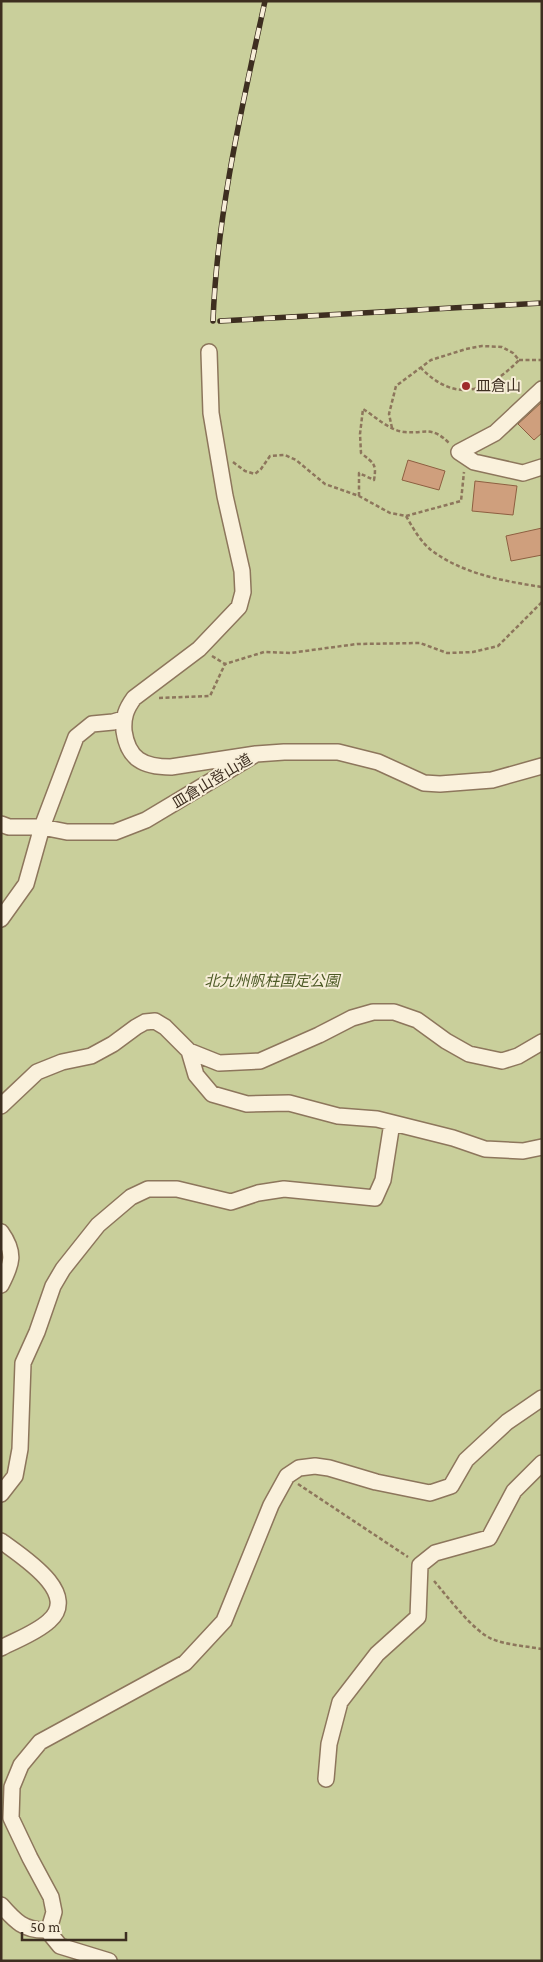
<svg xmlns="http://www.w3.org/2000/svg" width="543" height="1962" viewBox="0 0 543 1962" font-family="'Crimson Pro','Noto Sans JP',serif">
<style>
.green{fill:#c9cf9b}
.building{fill:#cf9f7d;stroke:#8d5f41}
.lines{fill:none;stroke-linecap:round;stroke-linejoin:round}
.minor-casing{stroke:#8d765c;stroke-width:18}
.path{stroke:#8d765c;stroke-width:2.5;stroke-dasharray:4 2.5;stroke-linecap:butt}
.minor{stroke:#faf1dc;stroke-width:15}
.rail-casing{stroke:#3d2e20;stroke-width:5.5}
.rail{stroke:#f7eed8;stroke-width:4;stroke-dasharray:11;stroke-linecap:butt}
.poi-dot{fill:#9e2a2b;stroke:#f7eed8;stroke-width:2}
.labels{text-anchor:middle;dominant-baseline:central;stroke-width:4;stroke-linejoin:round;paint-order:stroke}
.poi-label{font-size:15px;fill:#3d2e20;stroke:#f7eed8;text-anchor:start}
.street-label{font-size:15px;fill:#3d2e20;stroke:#f7eed8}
.park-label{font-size:15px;font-style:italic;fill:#4d5a26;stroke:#f7eed8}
</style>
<rect width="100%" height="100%" fill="#f0e4c8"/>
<path class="green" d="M1 1H542V1961H1Z"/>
<path class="building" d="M542 402V433L534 440 518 424Z
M408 460 445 471 439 490 402 480Z
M475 481 517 486 513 515 472 511Z
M542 528V555L511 561 506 536Z"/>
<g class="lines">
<defs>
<path id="minor" d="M209 352 211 413 225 496 242 571 243 592 239 607 199 649 134 698C126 709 123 717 124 731 128 759 143 767 171 767L256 754
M542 389 495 433 459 452 474 462 523 473 542 467
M1 824 9 827H42L67 832H115L146 820 256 754 284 752H338L378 762 424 783 440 784 492 780 542 766
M1 919 26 884 42 827 76 737 92 724 113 722 123 719
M189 1051 219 1063 260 1061 319 1035 352 1018 373 1012H394L417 1020 446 1041 469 1054 502 1061 518 1056 542 1042
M1 1106 37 1072 62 1062 91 1056 113 1044 136 1027 145 1022 155 1021 165 1027 189 1051 196 1075 212 1094 247 1104 289 1103 338 1116 377 1119 453 1138 485 1149 523 1151 542 1147
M1 1232C16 1253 12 1264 1 1285
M1 1494 15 1476 20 1449 23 1363 37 1332 53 1286 63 1269 98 1225 131 1197 148 1189H177L231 1202 258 1193 284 1189 375 1198 383 1180 392 1123
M1 1541C21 1556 81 1593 49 1621 36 1633 16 1640 1 1648
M326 1779 329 1744 340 1702 377 1654 418 1617 420 1565 435 1553 489 1538 514 1491 542 1463
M1 1905C15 1921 24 1931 47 1930
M109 1961 60 1946 47 1930 50 1926 54 1912 51 1897 30 1858 11 1818 12 1787 21 1765 40 1742 185 1663 224 1621 271 1505 287 1476 299 1468 315 1466 329 1468 376 1482 430 1493 451 1486 466 1460 507 1422 542 1398"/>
</defs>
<use href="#minor" class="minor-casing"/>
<path class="path" d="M519 360H542
M392 428 389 414 396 386 431 360 466 349 482 346 502 347 513 353 519 360C487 393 455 403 421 368
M233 462 245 471 255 474 261 469 270 456 285 455 296 460 325 484 359 496 390 513 406 516 461 501 464 472
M359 496V473L374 480C377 463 373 463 361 453L360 434 363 409C376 417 390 431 405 432 427 434 431 425 450 444
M406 516C413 528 420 541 431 550 463 574 503 581 542 587
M212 656 225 664 264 652 290 653 357 644 420 643 447 653 473 652 498 646 542 602
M159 698 210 696 225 664
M298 1484 408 1557
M434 1581C448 1597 473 1631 492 1639 507 1645 525 1646 542 1649"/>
<use href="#minor" class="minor"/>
<defs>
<path id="rail" d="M213 321C217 213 242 107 265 1
M220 321 542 303"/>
</defs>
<use href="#rail" class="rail-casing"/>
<use href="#rail" class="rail"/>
</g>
<circle class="poi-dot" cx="466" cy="386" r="5"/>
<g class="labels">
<g class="poi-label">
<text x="476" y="386">皿倉山</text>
</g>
<g class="street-label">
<text transform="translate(212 781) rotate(-31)">皿倉山登山道</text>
</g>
<g class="park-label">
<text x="272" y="981">北九州帆柱国定公園</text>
</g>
</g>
<rect width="543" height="1962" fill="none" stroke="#3d2e20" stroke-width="5"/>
<path d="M22 1932v8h104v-8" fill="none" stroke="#3d2e20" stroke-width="2.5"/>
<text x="30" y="1932" font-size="15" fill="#3d2e20" stroke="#f7eed8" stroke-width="4" paint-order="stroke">50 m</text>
</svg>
